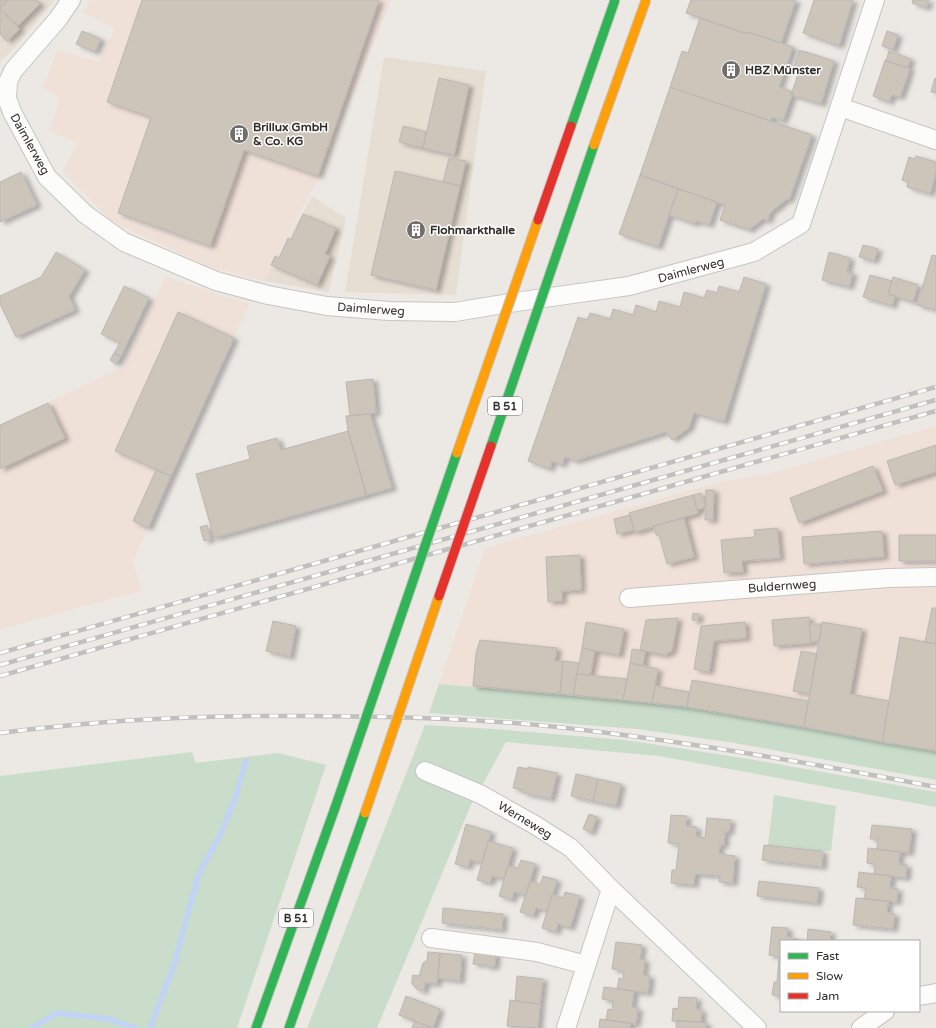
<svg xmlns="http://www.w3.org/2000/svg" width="936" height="1028" viewBox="0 0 936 1028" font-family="'Varela Round',sans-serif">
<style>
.commercial{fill:#e7ded3}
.industrial{fill:#efe0d8}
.green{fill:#cadcca}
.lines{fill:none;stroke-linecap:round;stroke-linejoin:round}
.stream{stroke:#c2d4f5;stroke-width:5.5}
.building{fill:#cdc4ba;stroke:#bab8b5;filter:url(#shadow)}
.street-casing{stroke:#c7c4c1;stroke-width:20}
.fast-casing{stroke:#c6c5c3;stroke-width:11}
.street{stroke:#fcfcfb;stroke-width:18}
.fast{stroke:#30b455;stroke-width:9}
.rail-casing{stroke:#c1c0bf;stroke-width:4.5}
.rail{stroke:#fff;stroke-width:3;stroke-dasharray:9;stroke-linecap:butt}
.fast-bridge-casing{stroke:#c6c5c3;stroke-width:11;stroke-linecap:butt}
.slow-bridge-casing{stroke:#c6c5c3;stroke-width:11;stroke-linecap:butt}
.jam-bridge-casing{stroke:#c6c5c3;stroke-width:11;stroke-linecap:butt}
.fast-bridge{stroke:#30b455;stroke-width:9}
.slow-bridge{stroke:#ff9f0a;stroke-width:9}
.jam-bridge{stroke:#e5322d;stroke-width:9}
.labels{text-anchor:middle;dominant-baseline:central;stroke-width:3;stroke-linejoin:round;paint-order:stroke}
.shield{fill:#fff;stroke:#6e6c6a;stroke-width:1}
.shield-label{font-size:11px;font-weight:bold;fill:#302d2a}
.poi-label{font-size:12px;font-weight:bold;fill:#302d2a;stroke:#fff;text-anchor:start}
.street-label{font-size:12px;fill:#302d2a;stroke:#fff}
</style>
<defs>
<filter id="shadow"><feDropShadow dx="4.5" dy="2.5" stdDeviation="2" flood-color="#0004"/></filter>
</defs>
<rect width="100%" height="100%" fill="#ece8e4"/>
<path class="commercial" d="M0 0H55L17 45 0 62Z
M384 57 486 71 456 295 345 292Z
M312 196 346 218 329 292 264 281Z"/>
<path class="industrial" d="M91 0H391L343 118 328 162 299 214 264 281 209 267 111 221 63 171 78 143 50 131 60 98 43 88 57 50 99 62 115 28 83 13Z
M166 276 192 286 249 304 133 561 141 591 0 629V425L123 367Z
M936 426V751L675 705 439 684 485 548 720 482 765 475Z"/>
<path class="green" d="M439 684 675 705 936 751V780L735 743 637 729 429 713Z
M425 725 494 729 625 740 749 759 936 792V807L659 756 506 742 470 807 377 1028H307Z
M192 752 196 763 278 753 326 765 237 1028H0V776Z
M774 795 836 806 831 851 768 845Z"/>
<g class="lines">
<path class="stream" d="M31 1028 58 1013 109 1019 135 1028
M150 1028 174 965 198 876 222 831 234 801 246 761"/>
</g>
<path class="building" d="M0 0H7L0 8Z
M7 0H36L40 4 18 26 0 9V8Z
M142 0H379L318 176 244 150 210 246 118 213 151 117 107 102Z
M691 0H796L781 43 748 32 747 34 686 13Z
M814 0H853L839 46 803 33Z
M913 0H929L926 8 912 3Z
M0 9 20 29 7 41 0 34Z
M700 18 747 34 748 32 793 47 779 87 793 92 783 121 772 117 771 121 670 87 682 51 688 53Z
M82 31 101 39 95 52 76 44Z
M887 31 898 35 893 50 882 46Z
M799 50 834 61 821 104 791 95 800 68 794 67Z
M889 51 911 59 907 68 886 61Z
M885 60 910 69 900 97 892 95 889 102 873 96Z
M439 78 469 85 454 155 423 148Z
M935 78 936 79V93L931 92Z
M670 87 812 135 789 200 787 199 770 213 768 221 763 219 751 228 750 230 720 220 725 205 640 175Z
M403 126 426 132 423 148 399 142Z
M916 156 936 162V173L930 194 907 187 908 182 902 180 909 157 915 159Z
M449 158 466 161 460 186 443 182Z
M395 171 460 186 436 290 371 275Z
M21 172 37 205 0 222V182Z
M640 175 678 189 658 247 619 234Z
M678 189 717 202 709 225 696 221 695 224 669 215Z
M303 214 336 228 325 254 330 256 317 285 271 265 275 256 279 258 288 238 291 240Z
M863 245 878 249 874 261 859 257Z
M56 252 85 270 69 296 75 310 16 337 0 304V296L41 277Z
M829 252 850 258 847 272 853 273 849 287 822 280Z
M932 255 936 256V310L917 305Z
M870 275 892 281 888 294 895 296 892 306 863 297Z
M744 277 766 284 724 422 694 413 689 428 672 440 666 432 575 461 565 457 562 465 552 461 550 469 528 461 578 317 587 320 590 313 610 319 613 309 633 315 636 305 656 312 659 301 680 307 684 292 704 298 707 290 717 293 719 286 739 292Z
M893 277 918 285 913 302 888 294Z
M124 286 149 298 121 356 114 353 120 343 101 334Z
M178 312 234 338 171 476 115 451Z
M114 353 121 356 116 364 110 360Z
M373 379 376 413 350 416 346 382Z
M48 403 65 438 0 469V425Z
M370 414 392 488 366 495 348 431 346 416Z
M348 431 367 495 214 538 196 474 250 459 247 446 277 438 281 450Z
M936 445V472L895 485 887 461Z
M873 466 883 491 799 523 790 498Z
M156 470 171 476 148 528 133 521Z
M706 490H714L713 520H705Z
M701 493 706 507 697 510 693 495Z
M693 495 698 513 635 532 629 513Z
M630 515 634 530 617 534 614 519Z
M684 518 694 557 667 564 659 535H656L653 526Z
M207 525 211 539 204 541 200 527Z
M777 528 780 558 742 561 743 572 724 573 721 540 755 537 754 530Z
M882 531 884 557 804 564 802 537Z
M899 535H936V561H899Z
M580 555 581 590 562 591V601L548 602 546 557Z
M932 608H936V644L925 642Z
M693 613 699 614 698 621 692 620Z
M809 617 811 643 774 646 772 620Z
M678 618 672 651 665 655 640 650 646 620Z
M273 621 296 626 290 657 266 651Z
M586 622 624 629 619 655 582 648Z
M745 622 746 638 714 641 709 672 694 669 701 626Z
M822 622 862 629 850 694 889 701 882 742 804 727Z
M809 624H822L819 641 811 642Z
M900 637 936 644V751L882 742Z
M480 640 557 648 555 661H563L560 694 473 686 476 653Z
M582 648 595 651 590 675 577 674Z
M632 649 645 651 643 666 630 663Z
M801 651 817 654 810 694 793 691Z
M563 661 579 663 573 695 560 694Z
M630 663 658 669 652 703 623 700Z
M577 674 627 679 623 700 573 695Z
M692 680 808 701 804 727 687 707Z
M655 686 689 692 687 707 652 703Z
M518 767 528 769V767L557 773 551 799 523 793V790L513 788Z
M576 774 598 779 593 801 571 796Z
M598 779 621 784 616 806 593 801Z
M589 814 597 817 591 833 583 829Z
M671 815 687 816 686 826 697 827 696 837 705 838 707 818 731 820 729 832H725L724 845H720L719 854 735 856 733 883 719 882 720 876 695 874 694 885 671 883 672 870H676L679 844 668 843Z
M466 824 491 832 482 863 470 860 468 867 455 864Z
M872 825 912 829 909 853 877 849 878 839H870Z
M488 841 513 848 504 879 492 876 490 883 477 880Z
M764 845 823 851 822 867 762 860Z
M868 848 900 852 899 864 907 865 906 878 874 874 875 864 867 863Z
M521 860 535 864 526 895 514 892 512 900 499 896 508 866 518 868Z
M859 872 891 876 890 888 898 889 897 902 864 899 866 888 857 887Z
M543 876 557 880 547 911 536 908 533 916 520 912 530 881 540 885Z
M759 881 819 888 817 903 757 896Z
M565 892 580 896 570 928 558 924 556 932 542 928 552 894 563 898Z
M856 898 888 901 887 913 895 914 893 929 853 925Z
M443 908 503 914 502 930 442 923Z
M772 927 788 928 787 937 798 939V941H781V996L772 995 774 982H777L779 957 769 955Z
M808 929 831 932 830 941H807Z
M616 942 642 945 640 959 645 960 643 975 650 976 648 993 617 989 619 978 623 979 624 971 612 969Z
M475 951 496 953 495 966 493 965V967H487V965L473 964Z
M428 952 440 953 437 984 425 983 424 991 418 990 412 984V979L413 975 419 976 423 963 427 960Z
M440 953 462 955 460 981 438 978Z
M517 976 543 979 540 1004 515 1001Z
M604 987 634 991 632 1007 638 1008 636 1024 606 1020 608 1009 612 1010 613 1001 602 999Z
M406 996 440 1009 433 1028 399 1015Z
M679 997 697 998 696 1009 702 1010 701 1022 672 1021 673 1008 678 1009Z
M510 1000 540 1004 538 1028 507 1026Z
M410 1019 433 1028H412L415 1021Z
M600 1019 631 1023 630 1028H599Z
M677 1020 707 1023 706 1028H676Z"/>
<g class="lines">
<defs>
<path id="street" d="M71 0 58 19 13 71 8 82 7 98 12 112 47 177 85 214 124 242 216 281 268 295 327 306 389 311 455 312 516 302 629 286 754 252 801 224 875 0
M840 107 936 140
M629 598 888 578 936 577
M425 771 480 794 535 825 571 848 611 889 757 1028
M431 938 537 952 586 965
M919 996 936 993
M566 1028 611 889
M861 1028 885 1011"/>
<path id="fast" d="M256 1028 335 808
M289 1028 365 813"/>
</defs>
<use href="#street" class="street-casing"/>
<use href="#fast" class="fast-casing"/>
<use href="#street" class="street"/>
<use href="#fast" class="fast"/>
<defs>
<path id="rail" d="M0 653 936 387
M0 665 936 400
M0 676 936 411
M0 733C100 720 201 715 302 716 387 716 473 718 557 727 685 741 810 763 936 787"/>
</defs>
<use href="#rail" class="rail-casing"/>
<use href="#rail" class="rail"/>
<defs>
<path id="fast-bridge" d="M571 126 615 0
M491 446 594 145
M335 808 457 453"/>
<path id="slow-bridge" d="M594 145 646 0
M457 453 538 220
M365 813 439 596"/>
<path id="jam-bridge" d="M538 220 571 126
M439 596 491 446"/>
</defs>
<use href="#fast-bridge" class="fast-bridge-casing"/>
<use href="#slow-bridge" class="slow-bridge-casing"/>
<use href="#jam-bridge" class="jam-bridge-casing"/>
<use href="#fast-bridge" class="fast-bridge"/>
<use href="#slow-bridge" class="slow-bridge"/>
<use href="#jam-bridge" class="jam-bridge"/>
</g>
<defs>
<symbol id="building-disc" viewBox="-11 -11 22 22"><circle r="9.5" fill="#726e6b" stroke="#fff"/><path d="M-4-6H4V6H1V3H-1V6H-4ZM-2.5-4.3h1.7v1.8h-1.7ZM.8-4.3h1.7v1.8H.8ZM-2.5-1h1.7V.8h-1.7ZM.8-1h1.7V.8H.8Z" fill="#fff"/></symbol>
</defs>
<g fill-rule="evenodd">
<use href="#building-disc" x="720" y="59" width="22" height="22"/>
<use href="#building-disc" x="228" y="123" width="22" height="22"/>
<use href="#building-disc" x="405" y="219" width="22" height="22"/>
</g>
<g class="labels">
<g class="shield">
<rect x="488" y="397" width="34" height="18" rx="3"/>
<rect x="279" y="909" width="34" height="18" rx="3"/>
</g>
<g class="shield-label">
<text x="505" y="406">B 51</text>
<text x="296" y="918">B 51</text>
</g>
<g class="poi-label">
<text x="745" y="70">HBZ Münster</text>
<text x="253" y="127">Brillux GmbH<tspan x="253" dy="14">&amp; Co. KG</tspan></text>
<text x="430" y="230">Flohmarkthalle</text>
</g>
<g class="street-label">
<text transform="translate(30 144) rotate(61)">Daimlerweg</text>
<text transform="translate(691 270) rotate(-15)">Daimlerweg</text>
<text transform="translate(371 309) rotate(4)">Daimlerweg</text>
<text transform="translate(782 586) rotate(-4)">Buldernweg</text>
<text transform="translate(525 820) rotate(31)">Werneweg</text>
</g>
</g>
<rect x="780" y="940" width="140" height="72" fill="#ffffff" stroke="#acabaa"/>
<rect x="788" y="953" width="20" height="6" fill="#30b455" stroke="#acabaa"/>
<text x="816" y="960" font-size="12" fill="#302d2a">Fast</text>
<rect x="788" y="973" width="20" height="6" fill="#ff9f0a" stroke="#acabaa"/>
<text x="816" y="980" font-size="12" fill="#302d2a">Slow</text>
<rect x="788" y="993" width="20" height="6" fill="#e5322d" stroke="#acabaa"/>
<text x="816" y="1000" font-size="12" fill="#302d2a">Jam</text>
</svg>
